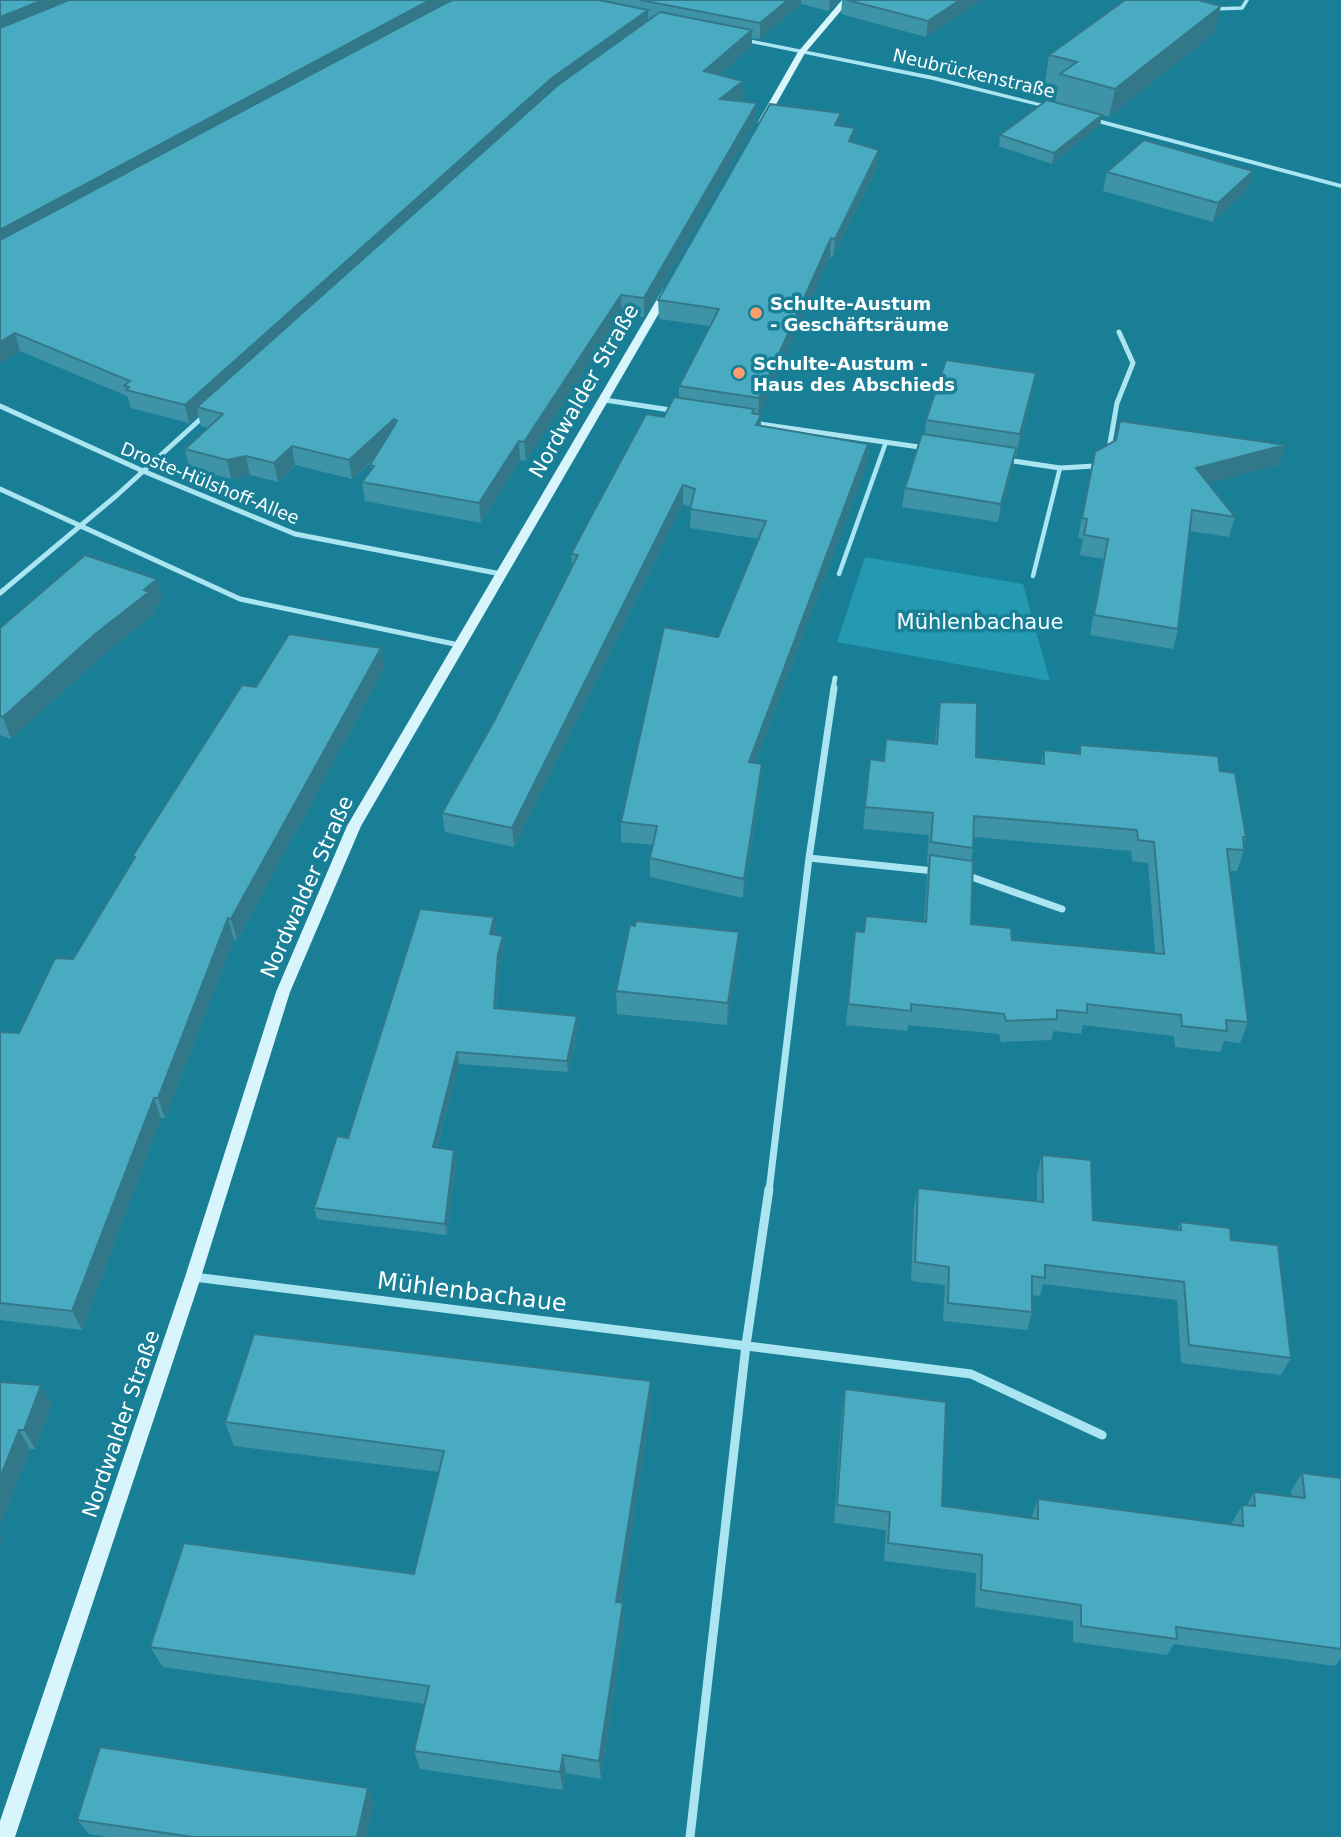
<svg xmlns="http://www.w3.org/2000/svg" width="1341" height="1837" viewBox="0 0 1341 1837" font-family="'DejaVu Sans',sans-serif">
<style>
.green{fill:#2499b2}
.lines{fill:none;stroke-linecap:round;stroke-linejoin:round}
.service-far1{stroke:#abe5f1;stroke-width:3.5}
.service{stroke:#abe5f1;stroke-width:4.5}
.minor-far2{stroke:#abe5f1;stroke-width:5}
.minor-far1{stroke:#abe5f1;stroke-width:7}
.minor{stroke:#abe5f1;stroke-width:9}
.tertiary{fill:#abe5f1;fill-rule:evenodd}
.secondary{fill:#d9f5fc;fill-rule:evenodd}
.wall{fill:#3f93a7;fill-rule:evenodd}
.shaded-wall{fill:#337888}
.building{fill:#49abc2;stroke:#337888;stroke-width:2}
.poi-dot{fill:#ff9e6b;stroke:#187f97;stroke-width:2.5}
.labels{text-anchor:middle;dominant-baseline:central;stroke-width:7;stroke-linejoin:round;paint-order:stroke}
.far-street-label{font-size:18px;fill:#fff;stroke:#187f97}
.far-poi-label{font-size:18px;font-weight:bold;fill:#fff;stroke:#187f97;text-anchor:start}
.street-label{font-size:21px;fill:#fff;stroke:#187f97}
.park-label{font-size:21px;fill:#f6fdfe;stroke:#187f97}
.near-street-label{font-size:24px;fill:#fff;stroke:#187f97}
</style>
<rect width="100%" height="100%" fill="#187f97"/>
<path class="green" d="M865 557 1023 584 1050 681 837 642Z"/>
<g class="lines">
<path class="service-far1" d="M1213 9 1242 8 1247 0"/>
<path class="service" d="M839 574 886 442
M1033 576 1060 468"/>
<path class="minor-far2" d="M605 400 677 411
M0 406 143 471 295 534 501 574
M754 423 926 448
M1109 449 1117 403 1133 363 1119 332
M1007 460 1060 468 1094 466 1098 463
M0 489 240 599 459 645
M0 593 116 496 206 414
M833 689 835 678"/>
<path class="minor-far1" d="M809 858 934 871
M966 875 1062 909
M769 1191 809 858 834 688"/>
<path class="minor" d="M194 1277 971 1374 1102 1435
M690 1837 746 1345 769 1189"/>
<path class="tertiary" d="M738 37 933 76 1059 108 1055 110 933 80 736 40V38Z
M1083 115 1341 184V188L1083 119Z"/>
<path class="secondary" d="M842 0H850L805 53 765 124H759L758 122 798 52Z
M668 286 673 289 361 826 290 992 201 1277 15 1837H0V1821L185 1277 276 992 347 826 663 289Z"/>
</g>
<path class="wall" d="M0 0H839L829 11 801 4 760 39 752 38V46L719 75 743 81V98L739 101 757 103 756 120 644 317 622 314 526 461 520 460 481 523 365 501 362 482 371 470 370 465 373 461 352 479 295 465 278 482 250 475 231 479 189 468 185 449 208 428 201 426 198 414 189 423 131 408 127 396 20 351 0 363Z
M842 0H982L926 37 841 14Z
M1214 33 1109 117 1102 115 1100 125 1052 164 999 146 1000 135 1055 102 1058 86 1045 83 1049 55Z
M840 126 855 128 854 142 877 168 833 257H830L759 414 761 415V426L868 444 867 463 755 763 761 783 743 898 650 877V858L653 845 621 842V822L718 637 759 539 690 528 691 507 683 504 514 847 445 832 442 813 493 723 572 568 571 554 664 417 679 398V386L710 326 659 319 658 300Z
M1107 172 1248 189 1213 222 1103 191Z
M1032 395 1016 456H1015L998 522 902 507 905 488 925 434 926 420Z
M1285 445 1279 465 1208 483 1235 517 1229 537 1190 531 1178 629 1173 649 1090 635 1103 559 1080 555 1083 539 1078 538 1095 452Z
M163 600 153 609 155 613 101 657 11 739 0 735V628Z
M384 669 237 940 234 939 165 1118H161L82 1330 0 1320V1032L19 1033 73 959 133 860 132 857 256 687Z
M940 702 976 757 1041 764 1044 750 1078 754 1080 745 1220 771 1246 837 1244 844V850L1237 871H1230L1248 1022 1240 1043 1224 1041 1220 1052 1175 1047 1174 1036 1083 1025 1081 1034 1054 1031 1051 1040 1001 1042 999 1034 908 1025 907 1031 846 1025 855 931 864 932 866 916 924 922 927 876 928 864 927 863 929 835 863 829 870 759 883 760 886 739 935 744 937 723ZM974 837 1131 851 1132 861 1148 863 1155 953 1012 940 971 924V861L973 848Z
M494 917 496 929 494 935 503 936 504 947 499 966 496 1008 578 1028 568 1072 459 1064 437 1148 454 1150 456 1161 447 1235 317 1219 314 1208 348 1138Z
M635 926 738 954 727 1025 617 1014 616 991Z
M1042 1155 1093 1220 1177 1230 1180 1222 1231 1240 1291 1358 1281 1375 1181 1363 1177 1300 1043 1284 1040 1296 1032 1295V1312L1027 1330 943 1321 945 1285 911 1281 914 1207 918 1188 1037 1202V1174Z
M651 1381V1405L621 1602 624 1623 601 1779 566 1773 563 1790 420 1769 414 1751 425 1704 163 1667 150 1647 414 1574 439 1472 234 1446 225 1422Z
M0 1382 52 1404 35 1449H30L0 1526Z
M845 1389 942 1506 1031 1518 1038 1499 1231 1524 1242 1505H1247L1254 1492 1292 1497 1291 1491 1302 1473 1341 1478V1658L1335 1666 1174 1644 1167 1655 1073 1642V1621L975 1607 976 1573 884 1561 886 1530 834 1523 842 1409Z
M368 1788 374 1802 366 1837H108L89 1834 77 1820Z"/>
<path class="shaded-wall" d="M43 0H85L0 35V17Z
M430 0H467L0 250V230Z
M788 0H801V4L760 39V23Z
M830 0H839L829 11Z
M960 0H982L926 37 928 21Z
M1221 6 1214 33 1109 117 1115 89Z
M648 10V25L197 407 198 414 189 423 185 405 552 78Z
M752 30V46L704 88V71Z
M743 81V98L720 116V99Z
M757 103 756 120 644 317V298Z
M841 113 840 130 835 125Z
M1102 115 1100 125 1052 164 1054 153Z
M855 128 854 145 849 141Z
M879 150 877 168 833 257 835 239Z
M1253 171 1248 189 1213 222 1218 203Z
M831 238 830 257 758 418 759 398Z
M621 295 622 314 526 461 524 442Z
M15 333 20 351 0 363V342Z
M1036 373 1032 395 1016 456 1020 434Z
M761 415 760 433 756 425Z
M394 419 397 438 352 479 349 460Z
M519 441 520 460 481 523 479 503Z
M868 444 867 463 748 782 749 762Z
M1285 445 1279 465 1191 488 1196 468Z
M292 446 295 465 278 482 274 463Z
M1016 448 1013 466 998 522 1001 504Z
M246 456 250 475 231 479 227 460Z
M683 485V504L514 847 512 828Z
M157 579 163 600 153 609 155 613 101 657 11 739 3 717Z
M381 648 384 669 237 940 231 919Z
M762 764 761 783 743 898 744 879Z
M494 917 496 929 491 946 490 934Z
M228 918 234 939 165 1118 158 1098Z
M739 932 738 954 727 1025 728 1003Z
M503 936 504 947 499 966 495 1020 494 1008 498 954Z
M577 1016 578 1028 568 1072 567 1061Z
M457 1052 459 1064 434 1159 433 1147Z
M154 1098 161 1118 82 1330 72 1311Z
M454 1150 456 1161 447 1235 445 1224Z
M651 1381V1405L618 1623 616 1602Z
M41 1385 52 1404 35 1449 24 1430Z
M19 1430 30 1449 0 1526V1478Z
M0 1535 3 1540 0 1549Z
M623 1603 624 1623 601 1779 599 1761Z
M563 1755 566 1773 563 1790 560 1772Z
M368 1788 374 1802 366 1837H357Z"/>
<path class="building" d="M0 0H43L0 17Z
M69 0H430L0 230V28Z
M453 0H599L648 10 552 78 185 405 126 390 129 387 124 386 130 381 15 333 0 342V240L440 6Z
M640 0H788L760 23Z
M847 0H960L928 21Z
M1125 0H1198L1221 6 1115 89 1060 74 1077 62 1049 55Z
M660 12 752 30 704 71 743 81 720 99 757 103 644 298 621 295 524 442 519 441 479 503 362 482 374 466 370 465 397 421 394 419 349 460 292 446 274 463 246 456 227 460 185 449 223 414 197 407 558 85Z
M1047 100 1102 115 1054 153 1000 135Z
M770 104 841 113 835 125 855 128 849 141 879 150 835 239 831 238 759 398 679 386 719 309 658 300Z
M1144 140 1253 171 1218 203 1107 172Z
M946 360 1036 373 1020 434 926 420Z
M674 397 754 409 752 413 761 415 756 425 868 444 749 762 762 764 744 879 650 858 657 826 621 822 664 627 718 637 766 521 690 509 695 489 683 485 512 828 442 813 493 723 578 555 571 554 646 414 664 417Z
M1120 421 1285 445 1196 468 1235 517 1192 510 1178 629 1094 615 1108 539 1084 535 1087 519 1082 518 1095 452 1116 440Z
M922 434 1016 448 1001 504 905 488Z
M85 555 157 579 144 590 149 592 94 635 3 717 0 716V628Z
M289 634 381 648 231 919 228 918 158 1098H154L72 1311 0 1303V1032L19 1033 55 958 73 959 135 857H132L242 685 256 687Z
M940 702 977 703 976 757 1044 764V750L1080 754V745L1218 756 1220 771 1235 773 1246 837H1243L1244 850 1227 849 1248 1022 1226 1020 1227 1031 1182 1026 1181 1015 1087 1004V1013L1057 1010V1019L1006 1021 1004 1014 911 1004V1011L848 1004 855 931 864 932 866 916 926 922 930 855 973 861 971 924 1011 928 1012 940 1164 954 1154 842 1138 840 1137 830 974 816 973 848 931 842 933 813 865 807 870 759 884 761 886 739 937 744Z
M420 909 494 917 490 934 503 936 498 954 494 1008 577 1016 567 1061 457 1052 433 1147 454 1150 445 1224 314 1208 337 1136 348 1138Z
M636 921 739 932 728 1003 616 991 630 925 635 926Z
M1042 1155 1091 1160 1093 1220 1181 1230 1180 1222 1230 1228 1231 1240 1278 1245 1291 1358 1189 1345 1184 1282 1045 1265V1278L1032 1276V1312L948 1303 949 1267 915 1262 918 1188 1043 1202Z
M254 1334 651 1381 616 1602 623 1603 599 1761 563 1755 560 1772 414 1751 429 1686 150 1647 184 1543 414 1574 444 1451 225 1422Z
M0 1382 41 1385 24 1430H19L0 1478Z
M845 1389 946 1402 942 1506 1038 1519V1499L1243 1526 1242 1505 1255 1506 1254 1492 1305 1498 1302 1473 1341 1478V1649L1176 1627 1177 1639 1081 1626V1605L981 1590 982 1555 888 1543 890 1512 837 1505Z
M100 1747 368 1788 357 1837H193L77 1820Z"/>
<g class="poi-dot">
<circle cx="756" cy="313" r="7"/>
<circle cx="739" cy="373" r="7"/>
</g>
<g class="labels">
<g class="far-street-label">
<text transform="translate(974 73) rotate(13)">Neubrückenstraße</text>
<text transform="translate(210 483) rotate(22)">Droste-Hülshoff-Allee</text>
</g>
<g class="far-poi-label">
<text x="770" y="303">Schulte-Austum<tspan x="770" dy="21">- Geschäftsräume</tspan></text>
<text x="753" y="363">Schulte-Austum -<tspan x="753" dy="21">Haus des Abschieds</tspan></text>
</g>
<g class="street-label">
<text transform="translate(584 391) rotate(-60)">Nordwalder Straße</text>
<text transform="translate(307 887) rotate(-66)">Nordwalder Straße</text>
<text transform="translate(121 1424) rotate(-71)">Nordwalder Straße</text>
</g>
<g class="park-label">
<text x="980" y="622">Mühlenbachaue</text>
</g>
<g class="near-street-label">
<text transform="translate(472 1292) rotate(7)">Mühlenbachaue</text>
</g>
</g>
</svg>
